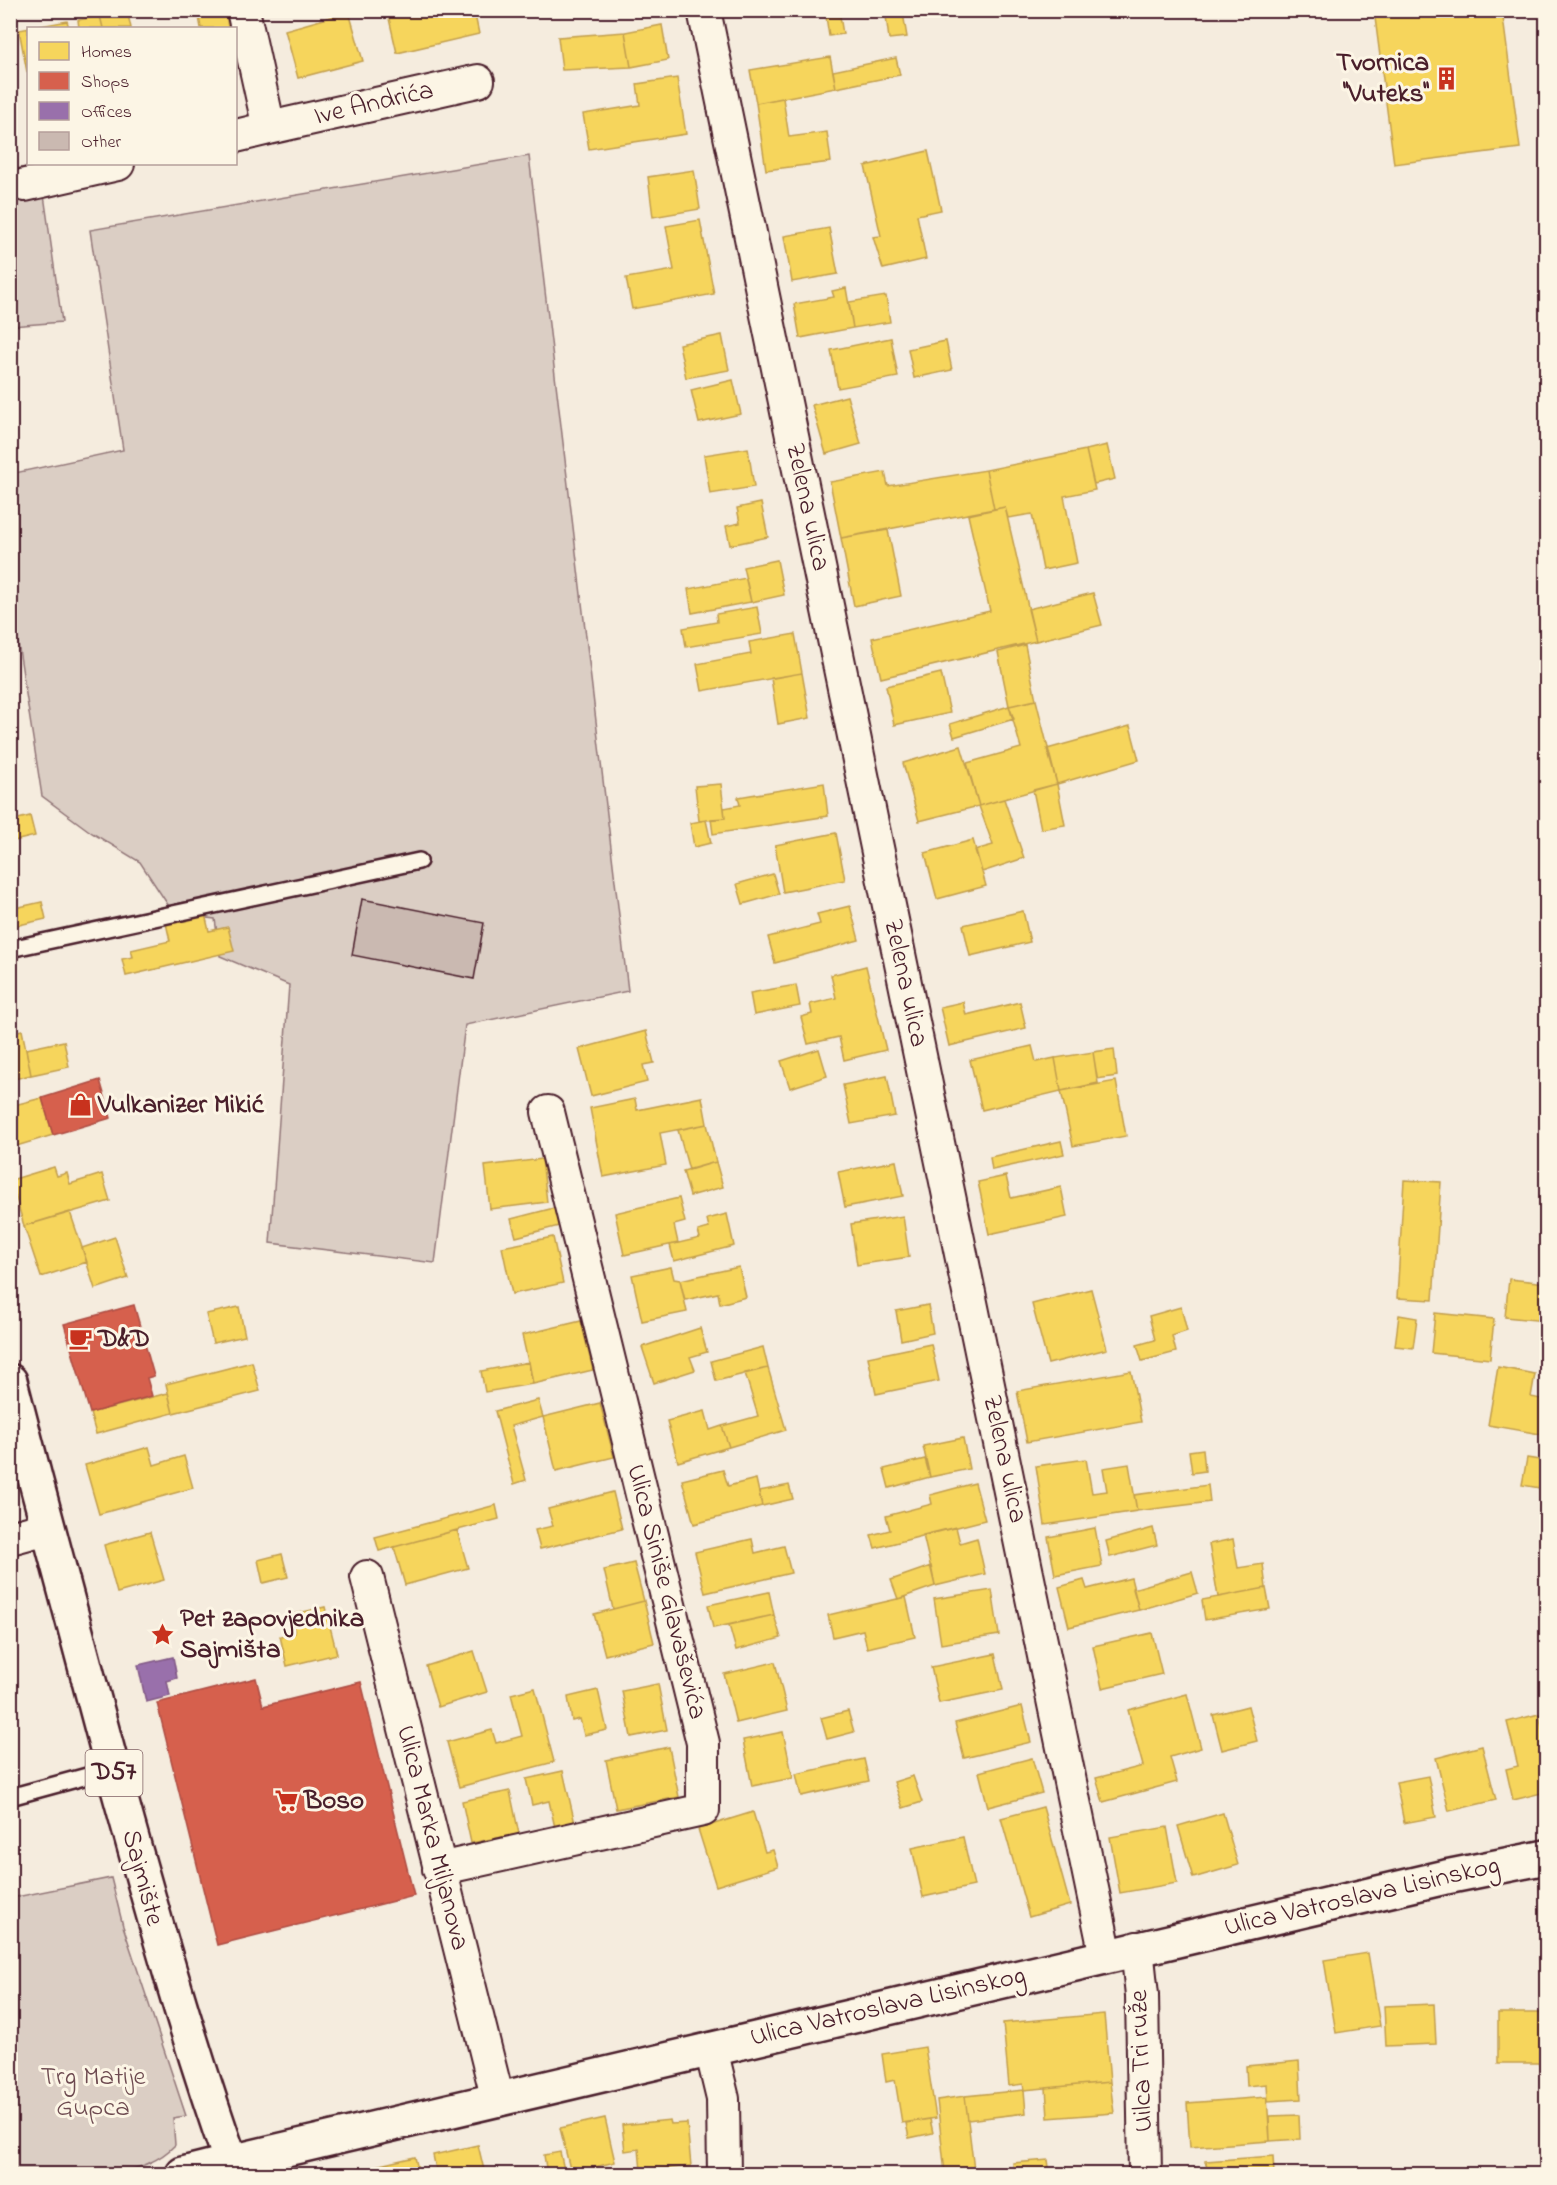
<svg xmlns="http://www.w3.org/2000/svg" width="1557" height="2185" viewBox="0 0 1557 2185" font-family="'Indie Flower',sans-serif">
<style>
.green{fill:#dbcec4;stroke:#927678;stroke-width:1.5}
.homes{fill:#f6d55c;stroke:#c29e4d;stroke-width:1.5}
.shops{fill:#d6604d;stroke:#ac4c43;stroke-width:1.5}
.offices{fill:#9970ab;stroke:#815885;stroke-width:1.5}
.building{fill:#cab9b1;stroke:#4a1f2b;stroke-width:1.5}
.lines{fill:none;stroke-linecap:round;stroke-linejoin:round}
.lane-casing{stroke:#4a1f2b;stroke-width:20}
.street-casing{stroke:#4a1f2b;stroke-width:36}
.secondary-casing{stroke:#4a1f2b;stroke-width:38}
.primary-casing{stroke:#4a1f2b;stroke-width:38}
.lane{stroke:#fcf5e5;stroke-width:15}
.street{stroke:#fcf5e5;stroke-width:32}
.secondary{stroke:#fcf5e5;stroke-width:33}
.primary{stroke:#fcf5e5;stroke-width:33}
.labels{text-anchor:middle;dominant-baseline:central;stroke-width:6;stroke-linejoin:round;paint-order:stroke}
.shield{fill:#fcf5e5;stroke:#7f5f63;stroke-width:1.5}
.shield-label{font-size:26px;font-weight:bold;fill:#4a1f2b}
.poi-label{font-size:27px;font-weight:bold;fill:#4a1f2b;stroke:#fcf5e5;text-anchor:start}
.street-label{font-size:27px;fill:#4a1f2b;stroke:#fcf5e5}
.park-label{font-size:27px;fill:#6e4b51;stroke:#fcf5e5}
</style>
<rect width="100%" height="100%" fill="#f5ecde"/>
<filter id="ink" filterUnits="userSpaceOnUse"><feTurbulence type="fractalNoise" baseFrequency=".0167" numOctaves="2"/><feDisplacementMap in="SourceGraphic" scale="12" xChannelSelector="R" yChannelSelector="G"/><feConvolveMatrix kernelMatrix="1 2 1 2 8 2 1 2 1" color-interpolation-filters="sRGB"/></filter>
<g filter="url(#ink)">
<path class="green" d="M529 156 628 991 465 1025 435 1263 270 1243 289 985 220 956 215 919 174 914 140 862 92 833 42 796 11 598 10 474 123 450 90 230Z
M42 164V181L62 322 11 326 10 170Z
M111 1878 123 1926 186 2116 173 2118 175 2145C137 2185 62 2175 11 2174V1898Z"/>
<path class="homes" d="M127 10 131 28H103L100 16Z
M387 10H474L479 34 397 53Z
M825 10H839L843 34 829 36Z
M1374 10H1502L1520 148 1394 164Z
M349 12 363 61 298 78 285 30Z
M903 13 907 37 889 39 886 16Z
M226 14 228 28H201L199 17Z
M100 16 103 28H79L78 20Z
M67 21 69 28H28L27 72 19 30Z
M662 25 668 60 631 67 625 32Z
M625 32 631 67 562 70 558 37Z
M830 57 836 88 756 103 750 70Z
M896 58 900 75 836 88 833 71Z
M677 78 686 134 589 149 583 114 640 105 637 84Z
M783 98 789 137 827 132 831 162 766 170 756 103Z
M928 151 941 210 917 215 926 259 883 269 873 237 881 236 865 166Z
M694 170 700 209 653 217 648 177Z
M700 220 714 294 632 309 626 278 674 270 666 226Z
M829 228 838 274 792 282 784 236Z
M846 288 853 328 800 338 794 304 834 297 832 291Z
M886 296 890 322 853 328 849 302Z
M722 335 729 370 686 378 679 344Z
M891 338 898 377 838 388 831 350Z
M946 341 952 370 914 378 908 349Z
M733 380 741 414 699 423 691 390Z
M847 396 861 444 826 454 812 405Z
M1107 445 1115 479 1094 484 1086 450Z
M748 448 754 487 710 494 704 455Z
M1086 450 1095 490 1064 496 1077 563 1043 570 1032 514 1008 518 1005 507 994 509 986 470Z
M986 470 994 509 841 538 830 482 885 472 888 486Z
M761 503 768 537 730 545 726 526 740 523 737 508Z
M1005 507 1036 641 881 678 872 638 990 611 968 515Z
M888 530 901 596 854 606 841 538Z
M777 560 784 595 751 602 743 567Z
M746 578 751 602 692 613 688 589Z
M1093 593 1102 625 1036 641 1028 609Z
M757 607 762 634 686 647 683 628 717 622 716 614Z
M795 634 802 673 702 691 697 664 751 654 749 642Z
M1025 645 1036 700 1009 706 998 652Z
M802 673 810 718 778 724 771 678Z
M941 673 950 713 894 725 886 686Z
M1036 700 1057 784 979 806 967 763 1021 748 1009 706Z
M1009 706 1014 719 954 737 950 724Z
M1130 726 1139 760 1057 784 1047 749Z
M961 746 979 806 919 821 903 763Z
M824 783 828 816 713 834 711 819 725 818 724 808 740 805 738 797Z
M721 784 725 818 699 821 695 786Z
M1057 784 1065 825 1041 829 1033 790Z
M1004 799 1024 858 982 872 975 850 993 845 979 806Z
M30 816 35 836 10 842V821Z
M706 820 711 843 694 847 690 823Z
M836 833 845 880 783 892 775 845Z
M973 840 986 886 937 899 925 853Z
M773 874 779 894 743 904 737 884Z
M42 902 46 919 10 927V909Z
M850 906 859 940 775 963 768 937 820 924 817 914Z
M1023 911 1030 942 970 956 963 925Z
M205 914 209 931 228 927 234 951 126 976 122 959 133 957 131 950 170 941 166 923Z
M866 966 886 1050 844 1060 839 1037 808 1044 801 1017 812 1014 810 1004 836 998 831 975Z
M796 985 800 1006 754 1015 750 993Z
M963 1002 966 1015 1020 1002 1026 1028 949 1046 940 1007Z
M22 1030 31 1075 10 1080V1033Z
M646 1031 654 1063 643 1065 647 1082 591 1096 579 1049Z
M64 1041 69 1067 31 1075 26 1049Z
M1032 1046 1036 1062 1055 1058 1061 1091 982 1110 970 1060Z
M819 1049 827 1076 790 1088 781 1061Z
M1114 1049 1117 1076 1097 1079 1093 1052Z
M1093 1052 1098 1083 1061 1091 1055 1058Z
M887 1076 895 1116 851 1124 843 1085Z
M1116 1081 1126 1136 1073 1146 1061 1091Z
M702 1097 707 1124 660 1133 666 1165 603 1177 590 1108 635 1099 637 1110Z
M42 1098 53 1135 10 1148V1106Z
M707 1124 716 1162 689 1170 678 1130Z
M1061 1141 1064 1154 992 1170 990 1157Z
M542 1159 547 1202 490 1209 485 1166Z
M896 1161 903 1196 845 1207 838 1172Z
M716 1162 723 1187 690 1196 683 1171Z
M54 1167 57 1176 67 1173 70 1184 102 1174 110 1201 24 1226 11 1180Z
M1006 1176 1011 1198 1061 1187 1067 1217 989 1234 978 1182Z
M1404 1180 1441 1182 1433 1300 1397 1298Z
M679 1198 685 1222 674 1225 678 1243 624 1255 615 1213Z
M554 1208 559 1226 516 1237 511 1219Z
M70 1212 87 1262 41 1277 24 1226Z
M727 1214 734 1246 674 1261 670 1245 700 1238 698 1231 709 1228 707 1219Z
M903 1216 909 1257 857 1265 851 1224Z
M115 1237 128 1278 95 1289 82 1248Z
M553 1237 563 1283 512 1294 502 1247Z
M671 1267 674 1279 680 1280 687 1312 642 1321 632 1275Z
M739 1267 746 1297 720 1304 718 1293 685 1300 680 1280Z
M1509 1279 1546 1283V1321L1505 1317Z
M1091 1289 1107 1349 1048 1364 1032 1304Z
M928 1305 933 1333 901 1340 896 1311Z
M239 1307 245 1336 213 1343 206 1314Z
M1181 1307 1187 1331 1172 1336 1176 1352 1142 1361 1137 1345 1155 1340 1149 1316Z
M1435 1313 1494 1319 1490 1359 1431 1353Z
M1399 1315 1417 1318 1413 1348 1395 1346Z
M581 1321 593 1370 533 1384 522 1335Z
M700 1328 707 1352 690 1357 695 1370 654 1383 642 1347Z
M931 1344 939 1381 876 1394 868 1357Z
M763 1347 768 1368 716 1381 711 1361Z
M252 1362 260 1391 173 1413 166 1384Z
M529 1362 533 1384 485 1392 481 1371Z
M1498 1367 1535 1374 1531 1397 1546 1400V1435L1488 1425Z
M768 1368 786 1430 729 1447 722 1426 758 1416 745 1373Z
M1131 1371 1141 1422 1027 1442 1017 1391Z
M168 1393 173 1413 96 1434 90 1413Z
M538 1400 543 1417 511 1426 526 1480 514 1484 495 1411Z
M600 1403 614 1457 556 1471 543 1417Z
M705 1411 710 1430 722 1426 729 1447 678 1462 667 1421Z
M963 1438 969 1469 930 1477 923 1446Z
M149 1447 154 1465 184 1456 193 1488 99 1514 85 1465Z
M1203 1449 1205 1471 1192 1473 1189 1451Z
M1527 1458 1546 1461V1489L1522 1485Z
M925 1459 930 1477 889 1488 884 1469Z
M1086 1459 1092 1493 1107 1491 1103 1468 1129 1464 1137 1511 1045 1525 1036 1466Z
M723 1470 728 1486 756 1479 762 1506 694 1524 682 1480Z
M975 1483 985 1520 875 1548 871 1535 890 1530 886 1516 932 1504 930 1495Z
M789 1485 793 1499 762 1506 759 1491Z
M1208 1485 1210 1502 1137 1511 1134 1495Z
M613 1492 622 1529 540 1549 535 1530 553 1526 548 1509Z
M496 1505 499 1519 379 1551 375 1537Z
M956 1527 960 1543 977 1538 985 1574 935 1586 923 1535Z
M1095 1528 1102 1566 1055 1575 1048 1537Z
M1153 1528 1157 1545 1110 1557 1106 1541Z
M457 1530 468 1568 405 1585 394 1547Z
M150 1532 164 1580 117 1593 104 1545Z
M752 1539 755 1553 784 1546 791 1573 705 1593 695 1552Z
M1233 1539 1238 1568 1263 1564 1266 1588 1218 1597 1209 1544Z
M282 1554 288 1577 263 1583 258 1560Z
M634 1563 644 1601 613 1609 604 1570Z
M931 1566 935 1586 898 1599 891 1580Z
M1192 1572 1198 1593 1139 1610 1133 1589Z
M1131 1578 1139 1610 1069 1627 1059 1587 1084 1580 1087 1589Z
M1266 1588 1270 1609 1205 1620 1202 1600Z
M992 1590 999 1635 941 1644 934 1599Z
M769 1592 774 1615 713 1628 708 1605Z
M906 1597 915 1637 867 1648 863 1630 833 1637 828 1615Z
M644 1601 654 1643 605 1655 594 1614Z
M325 1607 337 1654 287 1666 280 1636 295 1633 290 1615Z
M774 1615 781 1638 736 1650 729 1625Z
M1152 1633 1162 1674 1102 1688 1093 1646Z
M474 1651 487 1692 438 1707 426 1666Z
M995 1654 1003 1690 939 1703 931 1667Z
M775 1662 787 1711 736 1723 724 1674Z
M658 1684 667 1730 631 1737 622 1691Z
M535 1688 554 1762 459 1787 447 1742 492 1730 496 1743 522 1736 511 1694Z
M598 1690 607 1730 584 1735 580 1719 572 1721 568 1697Z
M1187 1694 1201 1748 1170 1757 1177 1782 1103 1802 1096 1778 1143 1766 1128 1710Z
M1022 1706 1031 1742 964 1758 955 1723Z
M1248 1706 1257 1741 1222 1750 1213 1715Z
M848 1711 854 1732 827 1739 821 1718Z
M1539 1714 1546 1745V1792L1513 1800 1506 1769 1518 1766 1507 1722Z
M783 1732 793 1778 752 1786 743 1740Z
M1482 1746 1496 1800 1449 1811 1436 1758Z
M669 1747 679 1797 616 1809 606 1760Z
M1032 1758 1042 1793 988 1807 979 1772Z
M864 1759 869 1781 801 1796 796 1774Z
M563 1771 576 1828 556 1832 549 1801 532 1805 526 1779Z
M913 1776 922 1802 903 1808 894 1782Z
M1428 1776 1436 1817 1404 1823 1396 1782Z
M510 1791 519 1834 471 1843 462 1801Z
M1043 1807 1070 1905 1029 1917 1001 1818Z
M753 1812 765 1852 773 1850 778 1867 716 1886 698 1829Z
M1223 1813 1238 1865 1193 1878 1178 1826Z
M1167 1827 1177 1883 1120 1893 1110 1837Z
M963 1837 974 1886 923 1897 912 1848Z
M1368 1953 1380 2026 1336 2033 1324 1960Z
M1434 2004 1436 2044 1386 2046 1384 2006Z
M1498 2013H1546V2063H1498Z
M1104 2014 1110 2082 1024 2090 1023 2084 1009 2086 1003 2023Z
M925 2047 936 2118 902 2123 895 2080 886 2082 882 2054Z
M1299 2061 1301 2099 1268 2101 1267 2084 1247 2086 1246 2066Z
M1110 2082 1114 2113 1048 2118 1046 2088Z
M1024 2090 1026 2113 968 2120 965 2096Z
M965 2096 974 2170 945 2173 937 2100Z
M1267 2097 1270 2141 1190 2147 1187 2103Z
M1299 2115 1300 2139 1270 2141 1269 2116Z
M605 2118 615 2162 571 2173 560 2128Z
M930 2119 933 2133 909 2138 906 2123Z
M670 2120 671 2124 687 2123 691 2166 641 2171 639 2149 625 2151 622 2125Z
M478 2145 485 2174H437L433 2155Z
M560 2152 565 2174H511L546 2168 544 2155Z
M1273 2156 1274 2174H1207L1206 2161Z
M415 2157 419 2174H377L375 2166Z
M1048 2160 1050 2174H1014L1013 2163Z"/>
<path class="shops" d="M100 1080 111 1118 53 1135 42 1098Z
M134 1305 154 1376 147 1378 152 1396 90 1413 64 1324Z
M256 1678 263 1706 361 1682 414 1896 217 1945 157 1703Z"/>
<path class="offices" d="M173 1657 177 1678 167 1681 170 1696 146 1702 138 1665Z"/>
<path class="building" d="M362 899 484 923 474 979 352 955Z"/>
<g class="lines">
<defs>
<path id="lane" d="M10 949 419 861
M10 1797 113 1769"/>
<path id="street" d="M704 10 1106 1956
M269 128 478 81
M236 136 269 128 243 10
M25 185 118 164
M10 1538 47 1528
M367 1577 498 2100
M439 1869 703 1810V1743L548 1112
M1137 1948 1142 1995 1145 2174
M711 2049 723 2099 724 2174"/>
<path id="secondary" d="M236 2174 231 2162 1446 1877 1546 1857"/>
<path id="primary" d="M10 1381C43 1510 77 1639 112 1767 149 1900 185 2032 231 2162L183 2174"/>
</defs>
<use href="#lane" class="lane-casing"/>
<use href="#street" class="street-casing"/>
<use href="#secondary" class="secondary-casing"/>
<use href="#primary" class="primary-casing"/>
<use href="#lane" class="lane"/>
<use href="#street" class="street"/>
<use href="#secondary" class="secondary"/>
<use href="#primary" class="primary"/>
</g>
</g>
<defs>
<symbol id="building-bare" viewBox="-9 -9 18 18"><path d="M-4-6H4V6H1V3H-1V6H-4ZM-2.5-4.3h1.7v1.8h-1.7ZM.8-4.3h1.7v1.8H.8ZM-2.5-1h1.7V.8h-1.7ZM.8-1h1.7V.8H.8Z" fill="#c8321e" stroke="#fcf5e5" stroke-width="2.5" paint-order="stroke"/></symbol>
<symbol id="shop-bare" viewBox="-9 -9 18 18"><path d="M-5-2.5h2.3a2.7 3.5 0 0 1 5.4 0H5L5.5 6h-11ZM-1.5-2.5h3a1.5 2.3 0 0 0-3 0Z" fill="#c8321e" stroke="#fcf5e5" stroke-width="2.5" paint-order="stroke"/></symbol>
<symbol id="cafe-bare" viewBox="-9 -9 18 18"><path d="M-5.5-4.5H6V0H3Q3 3.5 0 3.5H-2.5Q-5.5 3.5-5.5 0ZM3-3.2v2h1.7v-2ZM-6 4.5H4V6H-6Z" fill="#c8321e" stroke="#fcf5e5" stroke-width="2.5" paint-order="stroke"/></symbol>
<symbol id="sight-bare" viewBox="-9 -9 18 18"><path d="M0-6L1.8-2.2L6-1.7L2.9 1.2L3.7 5.4L0 3.3L-3.7 5.4L-2.9 1.2L-6-1.7L-1.8-2.2Z" fill="#c8321e" stroke="#fcf5e5" stroke-width="2.5" paint-order="stroke"/></symbol>
<symbol id="supermarket-bare" viewBox="-9 -9 18 18"><path d="M-6-5.5h2.5l.6 2H6L4.5 2H-2.5L-4.4-4H-6ZM-1.5 3.2a1.3 1.3 0 1 0 .1 0ZM3 3.2a1.3 1.3 0 1 0 .1 0Z" fill="#c8321e" stroke="#fcf5e5" stroke-width="2.5" paint-order="stroke"/></symbol>
</defs>
<g fill-rule="evenodd">
<use href="#building-bare" x="1430" y="62" width="33" height="33"/>
<use href="#shop-bare" x="64" y="1088" width="33" height="33"/>
<use href="#cafe-bare" x="64" y="1322" width="33" height="33"/>
<use href="#sight-bare" x="146" y="1618" width="33" height="33"/>
<use href="#supermarket-bare" x="270" y="1784" width="33" height="33"/>
</g>
<g class="labels">
<rect class="shield" x="85.5" y="1750" width="57" height="46" rx="4.5"/>
<g class="shield-label">
<text x="114" y="1773">D57</text>
</g>
<g class="poi-label">
<text x="1429" y="63" text-anchor="end">Tvornica<tspan x="1429" dy="31">''Vuteks''</tspan></text>
<text x="98" y="1105">Vulkanizer Mikić</text>
<text x="98" y="1339">D&amp;D</text>
<text x="180" y="1619">Pet zapovjednika<tspan x="180" dy="31">Sajmišta</tspan></text>
<text x="304" y="1801">Boso</text>
</g>
<g class="street-label">
<text transform="translate(374 104) rotate(-13)">Ive Andrića</text>
<text transform="translate(807 507) rotate(78)">Zelena ulica</text>
<text transform="translate(905 983) rotate(78)">Zelena ulica</text>
<text transform="translate(1004 1459) rotate(78)">Zelena ulica</text>
<text transform="translate(666 1592) rotate(76)">Ulica Siniše Glavaševića</text>
<text transform="translate(432 1838) rotate(76)">Ulica Marka Miljanova</text>
<text transform="translate(142 1878) rotate(75)">Sajmište</text>
<text transform="translate(1362 1897) rotate(-13)">Ulica Vatroslava Lisinskog</text>
<text transform="translate(888 2007) rotate(-13)">Ulica Vatroslava Lisinskog</text>
<text transform="translate(1142 2061) rotate(-92)">Uilca Tri ruže</text>
</g>
<g class="park-label">
<text x="93" y="2077">Trg Matije<tspan x="93" dy="31">Gupca</tspan></text>
</g>
</g>
<rect width="1557" height="2185" fill="none" stroke="#fcf5e5" stroke-width="36"/>
<rect x="18" y="18" width="1521" height="2149" fill="none" stroke="#4a1f2b" stroke-width="2" filter="url(#ink)"/>
<rect x="27" y="27" width="210" height="138" fill="#fcf5e5" stroke="#b59f9b" stroke-width="1.5"/>
<rect x="39" y="42" width="30" height="18" fill="#f6d55c" stroke="#b59f9b" stroke-width="1.5"/>
<text x="81" y="57" font-size="18" fill="#4a1f2b">Homes</text>
<rect x="39" y="72" width="30" height="18" fill="#d6604d" stroke="#b59f9b" stroke-width="1.5"/>
<text x="81" y="87" font-size="18" fill="#4a1f2b">Shops</text>
<rect x="39" y="102" width="30" height="18" fill="#9970ab" stroke="#b59f9b" stroke-width="1.5"/>
<text x="81" y="117" font-size="18" fill="#4a1f2b">Offices</text>
<rect x="39" y="132" width="30" height="18" fill="#cab9b1" stroke="#b59f9b" stroke-width="1.5"/>
<text x="81" y="147" font-size="18" fill="#4a1f2b">Other</text>
</svg>
